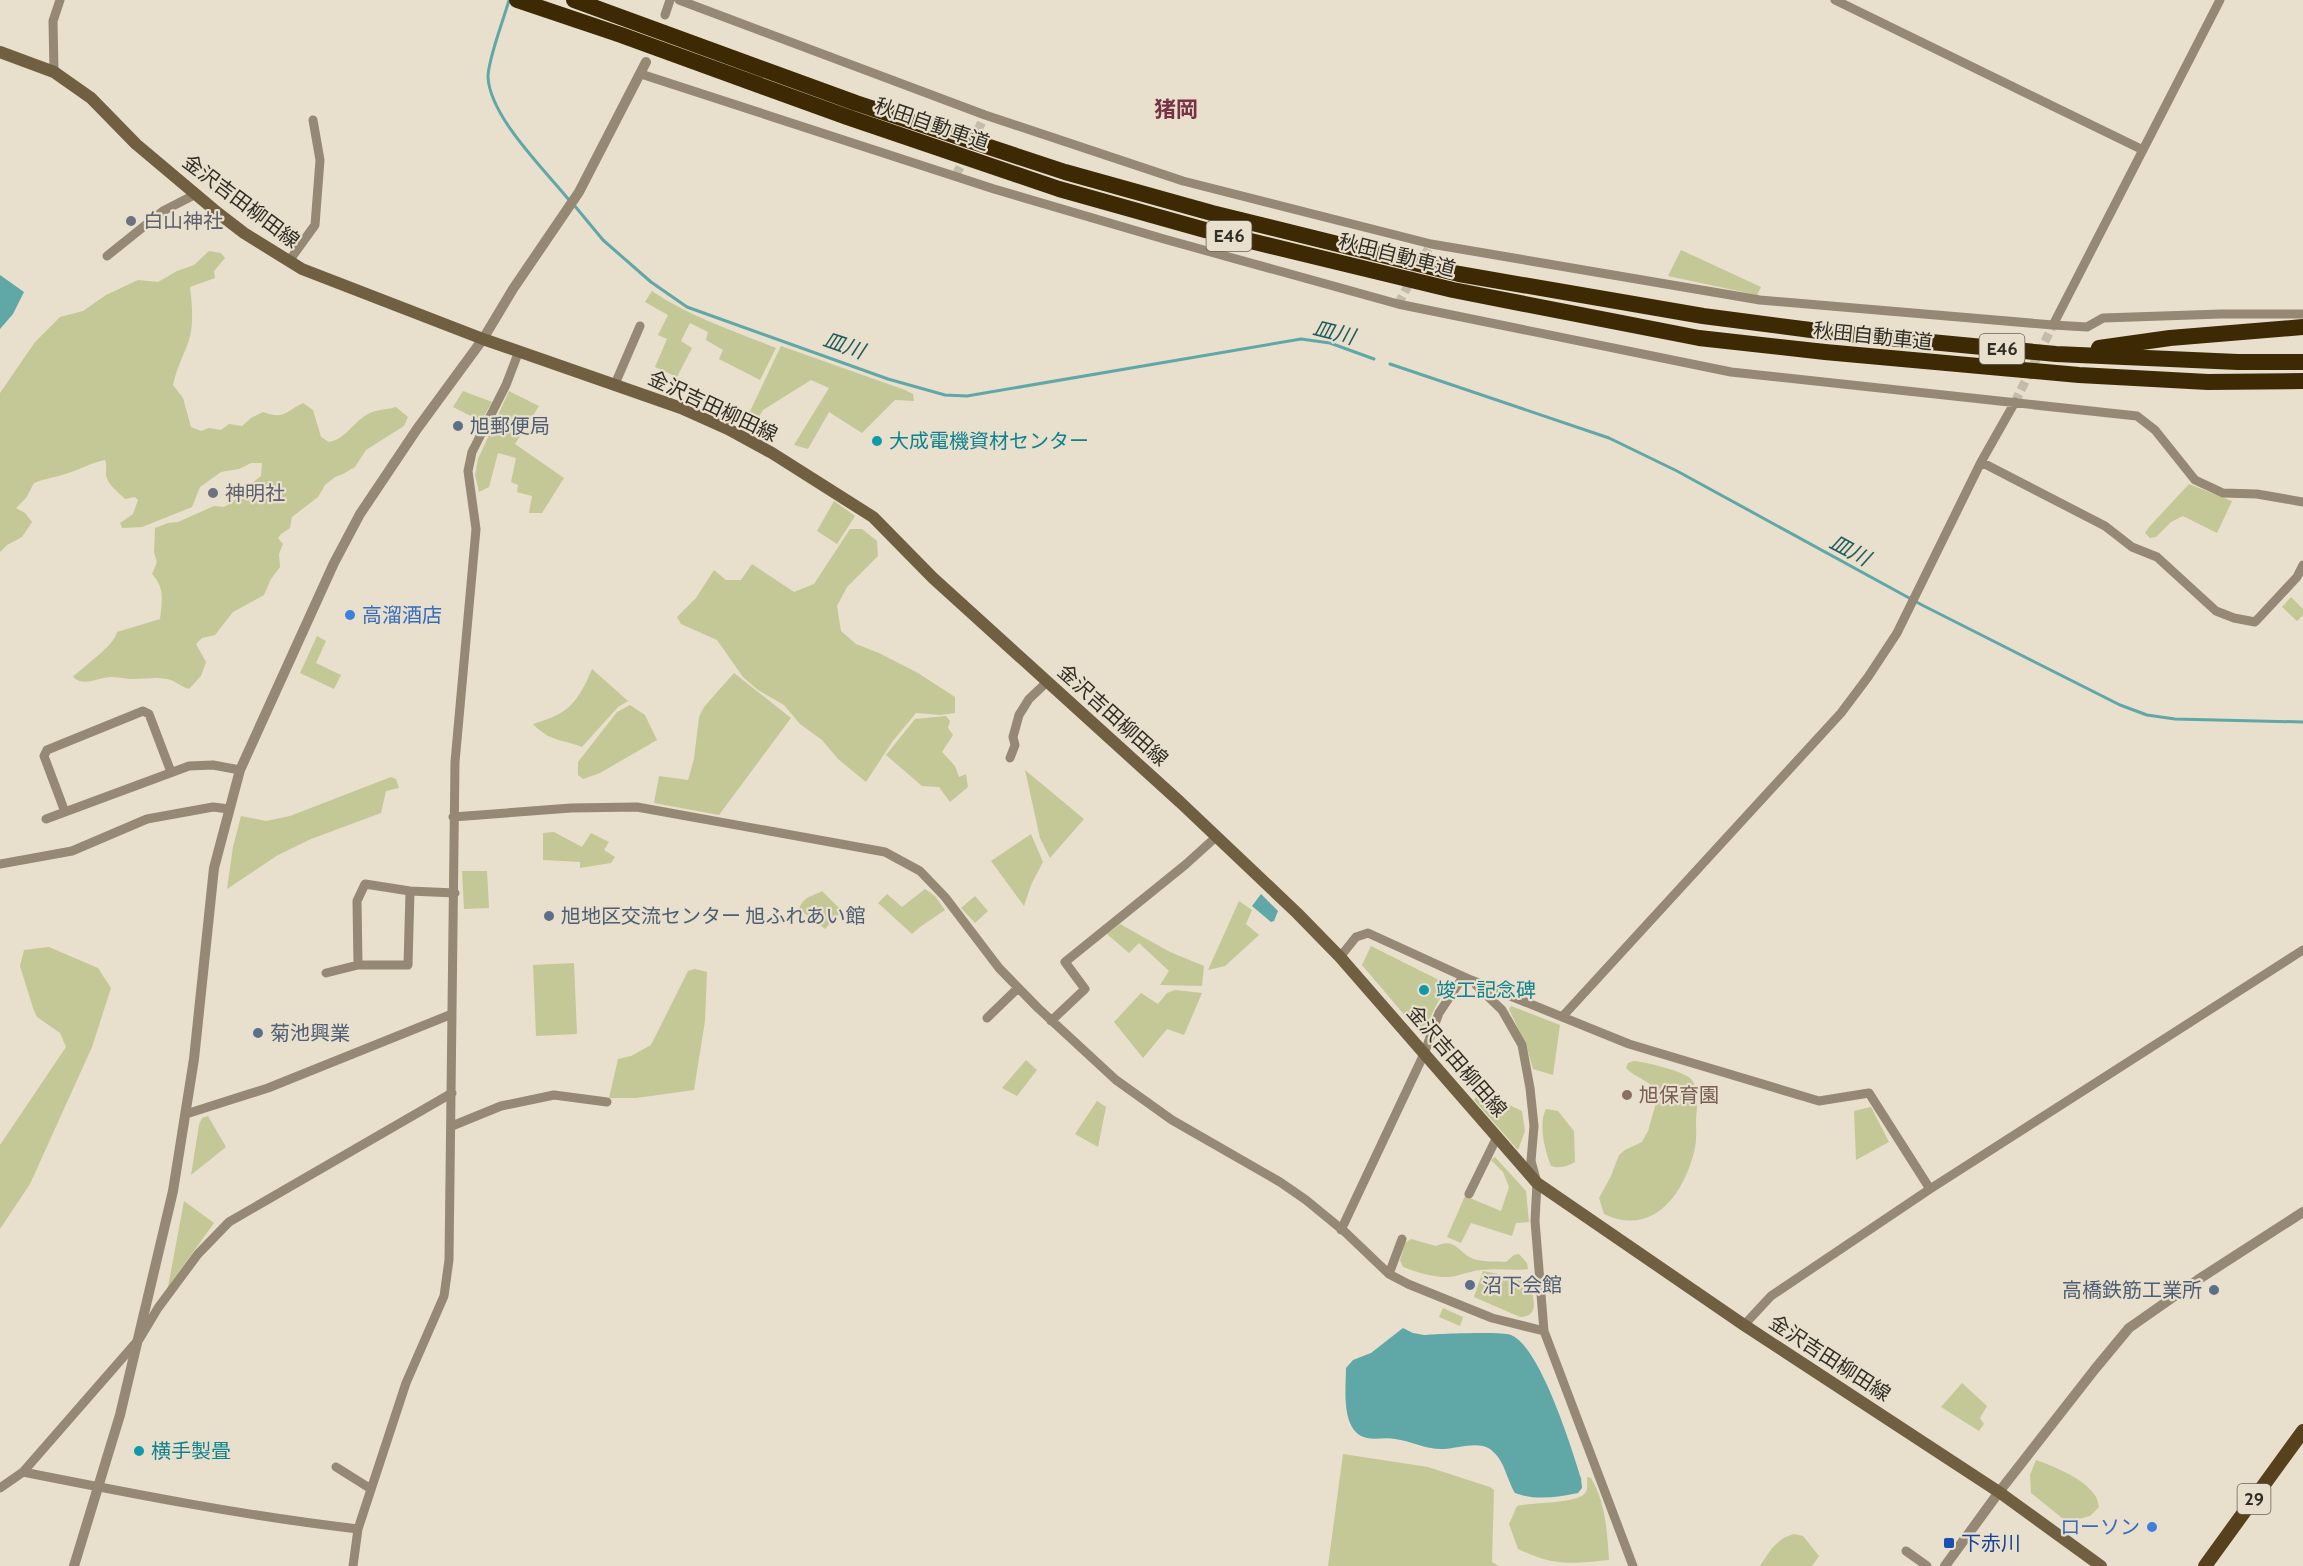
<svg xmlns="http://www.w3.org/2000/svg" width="2303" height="1566" viewBox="0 0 2303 1566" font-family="Cabin,'Noto Sans JP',sans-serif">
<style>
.green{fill:#c4c896}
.water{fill:#60a7a7}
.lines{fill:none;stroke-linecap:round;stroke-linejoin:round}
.stream{stroke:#60a7a7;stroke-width:3}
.minor-tunnel{stroke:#c3bcab;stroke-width:9;stroke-dasharray:9 4.5;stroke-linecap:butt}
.minor{stroke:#958875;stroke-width:9}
.tertiary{stroke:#958875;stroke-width:10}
.secondary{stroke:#715f42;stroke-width:12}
.primary{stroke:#57411c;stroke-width:14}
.motorway{stroke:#3d2a05;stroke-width:16}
.worship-dot{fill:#6b7280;stroke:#e8dfcc;stroke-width:2}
.service-dot{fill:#5c6f8a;stroke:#e8dfcc;stroke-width:2}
.culture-dot{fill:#0f9aa8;stroke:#e8dfcc;stroke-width:2}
.shop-dot{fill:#3f7fe0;stroke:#e8dfcc;stroke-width:2}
.education-dot{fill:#8d6e63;stroke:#e8dfcc;stroke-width:2}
.transit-dot{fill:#1a4fb4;stroke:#e8dfcc;stroke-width:2}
.labels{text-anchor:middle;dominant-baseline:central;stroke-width:4.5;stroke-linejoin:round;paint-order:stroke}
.shield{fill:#e8dfcc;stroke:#686358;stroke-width:1.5}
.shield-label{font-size:18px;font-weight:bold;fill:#312e26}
.street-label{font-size:20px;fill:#312e26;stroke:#e8dfcc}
.worship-label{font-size:20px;fill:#5b616d;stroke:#e8dfcc;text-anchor:start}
.service-label{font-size:20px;fill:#4e5e75;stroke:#e8dfcc;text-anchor:start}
.culture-label{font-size:20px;fill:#0d838f;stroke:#e8dfcc;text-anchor:start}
.shop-label{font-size:20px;fill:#366cbe;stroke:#e8dfcc;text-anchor:start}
.education-label{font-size:20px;fill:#785e54;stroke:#e8dfcc;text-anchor:start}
.transit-label{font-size:20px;fill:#164399;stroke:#e8dfcc;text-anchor:start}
.water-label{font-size:21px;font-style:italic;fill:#215d5e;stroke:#e8dfcc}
.quarter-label{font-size:22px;font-weight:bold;fill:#783244;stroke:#e8dfcc}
</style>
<rect width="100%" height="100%" fill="#e8dfcc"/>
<path class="green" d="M1681 250 1761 287 1757 295 1668 276Z
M209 251 221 253 225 258 214 271 215 278 190 287C192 303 194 324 189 340 184 355 176 369 173 385L183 398 191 427 201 431 209 428 221 430 229 424 242 426 251 418 263 412C284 420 285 412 303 403L313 410 321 437 329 442C346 439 353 422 368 414 377 409 386 410 396 407L408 417 404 426 366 450 355 467 343 474 335 477 325 485 318 497 292 517 290 528 281 534 278 538 283 544 279 554 280 567 271 579 264 595 233 612 215 635 202 638 196 644 206 662 201 676 189 689C181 687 175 680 167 679 156 677 145 679 134 679 126 679 118 677 110 677 97 678 84 687 73 677 84 666 115 645 117 632L160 619C162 602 165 587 152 574L157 562 154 552 155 528 168 523 178 522 214 506 224 507 233 502 242 491 261 476 262 463H251L239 469 221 472 200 487 192 507 142 527 122 528 120 523 133 514 138 500 135 497 125 499C119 493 107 484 106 475 106 469 107 466 105 460 90 463 77 471 62 475 52 478 43 479 34 483L26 498 16 508 25 513 32 522 22 537 7 545 0 552V393L35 342 60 317 83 311 106 295 138 280 158 282 177 271 194 265Z
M652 291C690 317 734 331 776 348L760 380 719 359 723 350 706 340 708 332 690 323 681 341 692 348 677 377 655 367 667 339 658 335 668 315 645 302Z
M781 346 905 390 913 394 914 401 895 400 862 433 829 412 808 449 794 445 829 388 811 380 763 410 752 428 743 426Z
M463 391 492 402 481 421 453 407Z
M509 391 539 406 515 444 564 478 542 513H529L532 496 517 492 518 485 511 482 516 458 498 453 489 487 479 492 475 475 478 459Z
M2189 484 2232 501 2217 533 2183 516 2171 522 2156 537 2150 538 2145 533 2149 527Z
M834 501 855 516 837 544 817 531Z
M850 529H862L877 541 878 556 847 587 837 606 841 631 856 644 879 653 918 673 955 697V713L940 715 916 713 892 742 866 782 838 759 822 740 800 724 784 705 758 690 743 677 717 640 681 624 677 617 696 598 714 570 726 580H741L752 564 794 592 814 584Z
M2291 597 2303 609V615L2297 621 2282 607Z
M317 636 326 641 316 663 341 675 334 689 300 673Z
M592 669 628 701 618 707 582 747C562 739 550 742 533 724 569 714 578 702 592 669Z
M734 673 791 718 719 815 654 803 659 776 688 780 694 759 699 717 704 707Z
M630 705 645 715 657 740 600 773 583 779 578 775V762L617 712Z
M946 716 950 721 948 728 953 735 942 752 955 766 959 777 966 774 968 787 950 802 939 787 922 786 886 755 915 719Z
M1025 770 1084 819 1050 858 1040 838Z
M391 777 396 779 399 788 386 791 381 813 311 839 278 855 227 889 233 847 241 816 266 821 290 816Z
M554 832 582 847 591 833 609 842 604 850 615 857 611 863 580 868V862L543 860V833Z
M1031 834 1043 862 1031 885 1024 906 991 861Z
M462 871H487L489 908 464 909Z
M925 889 935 896 945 910 920 927 912 934 878 903 887 894 902 907Z
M822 891 842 911 825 929 799 909C804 896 811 897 822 891Z
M975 896 988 911 975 923 961 908Z
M1239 901 1252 910 1246 924 1259 935 1225 966 1208 970Z
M1120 924 1170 952 1204 966 1202 986 1160 985 1169 971 1139 943 1129 953 1107 934Z
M1371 946 1447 984 1428 1022 1418 1031 1362 965Z
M49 947 98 968 111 988 92 1047 30 1184 0 1229V1145L66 1047 60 1033 37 1017 33 1008 20 966 24 950Z
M574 963 577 1034 536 1036 533 965Z
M695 969 707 972 705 1021 694 1090 636 1098H609L618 1059 631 1056 651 1045 688 971Z
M1175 990 1202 993 1184 1035 1167 1029 1143 1058 1114 1022 1141 993 1158 1004 1167 993Z
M1511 1006 1560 1025 1553 1075 1533 1069 1527 1048 1509 1009Z
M1026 1060 1037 1070 1017 1096 1002 1088Z
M1634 1061C1645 1062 1684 1071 1691 1079 1699 1089 1697 1108 1696 1120 1696 1130 1697 1142 1694 1152 1683 1196 1652 1237 1604 1214L1599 1198 1611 1176 1619 1155 1625 1150 1642 1142 1648 1131 1657 1099C1656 1080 1637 1080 1626 1068L1628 1063Z
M1479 1091 1522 1111 1525 1131 1518 1150 1474 1100Z
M1097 1101 1106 1107 1098 1147 1075 1134Z
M1871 1107 1889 1142 1856 1160 1854 1111Z
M1546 1109 1558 1111 1574 1131 1575 1162C1567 1166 1561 1169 1551 1166 1545 1151 1538 1124 1546 1109Z
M208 1116 226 1147 191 1175 199 1125 202 1118Z
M1495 1157 1526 1191 1529 1222 1516 1223 1512 1236 1471 1223 1461 1243 1447 1237 1465 1196 1501 1211 1509 1187 1503 1172 1491 1160Z
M184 1201 214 1223 168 1287Z
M1411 1239 1436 1246C1457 1236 1458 1255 1477 1260 1486 1262 1497 1261 1506 1262L1514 1255 1519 1254 1527 1263 1528 1269C1512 1271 1497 1268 1481 1270 1469 1271 1460 1276 1449 1277 1435 1278 1416 1272 1403 1267L1400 1260 1405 1243Z
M1483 1271 1529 1280C1532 1295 1542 1316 1520 1317L1474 1297Z
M1443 1308 1463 1317 1460 1326 1439 1317Z
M1962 1383 1987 1406 1980 1418 1984 1424 1979 1431 1941 1407Z
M1343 1454 1428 1467 1490 1487 1494 1490 1492 1562 1499 1566H1328Z
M2036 1460C2053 1466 2083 1478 2094 1494 2097 1497 2098 1503 2099 1507L2090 1516 2067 1522 2031 1493 2030 1475Z
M1587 1477 1591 1478C1606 1503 1607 1532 1609 1560 1570 1564 1554 1566 1518 1549L1509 1524 1517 1506C1531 1502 1580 1504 1586 1492 1588 1488 1587 1482 1587 1477Z
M1794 1534 1803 1536 1819 1556 1812 1566H1760C1769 1552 1777 1538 1794 1534Z"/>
<path class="water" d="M0 275 24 292 13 314 0 329Z
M1261 894 1278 911 1274 921 1271 922 1252 906Z
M1403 1328 1413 1333 1424 1335C1436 1334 1502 1331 1511 1335 1540 1346 1572 1449 1581 1478L1582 1488 1578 1493C1558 1497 1535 1501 1515 1493 1506 1478 1505 1460 1490 1449 1478 1441 1458 1448 1444 1449 1427 1450 1411 1441 1395 1439 1386 1437 1375 1440 1367 1438 1340 1432 1346 1388 1346 1368L1353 1360 1371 1353Z"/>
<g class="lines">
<path class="stream" d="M509 0C504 19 488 59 488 77 490 117 544 169 569 200
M574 205 603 240 651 282 687 307 888 379 945 395 967 396 1301 339 1330 343 1374 359
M1390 364 1609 438 1677 471 1922 605 2120 705 2147 715 2175 719 2303 722"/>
<path class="minor-tunnel" d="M972 143 985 115
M956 175 966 155
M1398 304 1431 244
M2015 402 2053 325"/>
<path class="minor" d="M679 0 985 115 1183 181 1431 244 1760 300 2053 325 2087 327 2103 318 2221 314H2303
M1835 0 2143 150
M665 15 670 0
M54 72 53 21 60 0
M641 74 994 189 1164 239 1398 304 1731 372 2137 416 2155 430 2195 480 2223 493 2257 494 2303 502
M107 256 163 211 196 194
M289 261 315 225 320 160 313 120
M2053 325 2220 0
M615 384 640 326
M1981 462 2105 526 2132 547 2157 557 2216 611 2234 618 2255 622 2297 577 2303 565
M1010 758 1015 745 1013 737 1019 715 1029 699 1047 682
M65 812 44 756 47 750 143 711 149 714 171 772
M453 817 571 808 637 807 885 852 920 871 945 897 999 968 1038 1008 1116 1080 1172 1120 1280 1182 1306 1200 1345 1232 1389 1274 1408 1284 1492 1318 1544 1331
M46 819 189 766 213 765 240 770
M0 864 72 851 147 819 213 807 229 809
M1340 957 1356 937 1368 933 1471 980 1629 1044 1819 1101 1869 1093 1930 1189
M358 965 357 901 365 884 410 891 455 893
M326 973 358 965H408L410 891
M1476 985 1502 1010 1522 1045 1530 1088 1534 1126 1531 1161 1537 1183 1535 1221 1544 1331 1633 1566
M1562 1017 1841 713 1868 677 1897 633 1981 462 2015 402
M987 1018 1018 988
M1051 1021 1085 989 1065 962 1185 865 1216 837
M186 1114 268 1088 452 1014
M452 1126 501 1106 554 1095 607 1102
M1469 1194 1497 1137
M1341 1230 1424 1054 1439 1013 1463 977
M1389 1274 1402 1239
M1744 1325 1771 1296 1930 1189 2303 950
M336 1467 371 1489
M23 1472C134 1494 245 1516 358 1529
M0 1488 23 1472 140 1338 158 1308 198 1254 229 1222 452 1093
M1906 1551 1927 1566
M353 1566 358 1529 406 1383 444 1296 449 1260 455 762 476 529 468 471 472 452 506 385 519 351"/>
<path class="tertiary" d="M74 1566 120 1415 173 1191 194 1059 214 868 240 770 334 563 360 514 417 429 483 339 513 289 579 192 646 62
M1945 1566 1999 1492 2095 1369 2129 1328 2199 1279 2303 1212"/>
<path class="secondary" d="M0 52 54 72 91 98 136 144 218 213 244 233 302 269 483 339 681 408 728 429 772 453 873 517 933 578 1180 802 1297 913 1340 957 1537 1183 1744 1325 1999 1492 2101 1566"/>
<path class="primary" d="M2205 1566 2303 1431"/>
<path class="motorway" d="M517 0 621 35 847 117 1059 189 1205 230 1453 290 1699 338 1825 352 2079 375 2208 382 2303 381
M574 0 856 103 1065 172 1212 213 1459 274 1703 316 1826 332 2056 354 2238 362H2303
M2099 348 2170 338 2303 327"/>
</g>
<g class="worship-dot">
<circle cx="131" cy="221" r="6"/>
<circle cx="213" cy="493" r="6"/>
</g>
<g class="service-dot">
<circle cx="458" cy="426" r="6"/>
<circle cx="549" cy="916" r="6"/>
<circle cx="258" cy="1033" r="6"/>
<circle cx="1470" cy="1285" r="6"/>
<circle cx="2214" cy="1290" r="6"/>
</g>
<g class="culture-dot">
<circle cx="877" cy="441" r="6"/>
<circle cx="1424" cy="990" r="6"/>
<circle cx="139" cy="1451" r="6"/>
</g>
<g class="shop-dot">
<circle cx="350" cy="615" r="6"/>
<circle cx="2152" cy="1527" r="6"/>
</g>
<circle class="education-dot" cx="1627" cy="1095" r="6"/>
<rect class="transit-dot" x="1943" y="1537" width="12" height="12" rx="3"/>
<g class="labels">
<g class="shield">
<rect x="1206.5" y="221" width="45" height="30" rx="4.5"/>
<rect x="1979.5" y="334" width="45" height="30" rx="4.5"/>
<rect x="2237.5" y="1484" width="33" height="30" rx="4.5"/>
</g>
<g class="shield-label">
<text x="1229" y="236">E46</text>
<text x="2002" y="349">E46</text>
<text x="2254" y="1499">29</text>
</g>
<g class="street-label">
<text transform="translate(932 124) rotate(19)">秋田自動車道</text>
<text transform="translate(241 201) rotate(37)">金沢吉田柳田線</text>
<text transform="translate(1397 255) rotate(14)">秋田自動車道</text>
<text transform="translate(1873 336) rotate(6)">秋田自動車道</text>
<text transform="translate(713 406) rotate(25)">金沢吉田柳田線</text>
<text transform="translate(1113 715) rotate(42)">金沢吉田柳田線</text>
<text transform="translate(1457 1061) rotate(49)">金沢吉田柳田線</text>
<text transform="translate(1830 1358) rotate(33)">金沢吉田柳田線</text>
</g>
<g class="worship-label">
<text x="143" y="221">白山神社</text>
<text x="225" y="493">神明社</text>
</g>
<g class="service-label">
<text x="470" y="426">旭郵便局</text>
<text x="561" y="916">旭地区交流センター 旭ふれあい館</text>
<text x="270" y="1033">菊池興業</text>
<text x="1482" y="1285">沼下会館</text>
<text x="2202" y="1290" text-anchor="end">高橋鉄筋工業所</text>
</g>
<g class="culture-label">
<text x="889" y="441">大成電機資材センター</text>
<text x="1436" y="990">竣工記念碑</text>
<text x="151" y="1451">横手製畳</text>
</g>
<g class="shop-label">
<text x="362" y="615">高溜酒店</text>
<text x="2140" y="1527" text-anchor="end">ローソン</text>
</g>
<g class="education-label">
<text x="1639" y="1095">旭保育園</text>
</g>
<g class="transit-label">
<text x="1961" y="1543">下赤川</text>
</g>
<g class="water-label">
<text transform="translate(1334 332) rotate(14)">皿川</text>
<text transform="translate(844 345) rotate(19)">皿川</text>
<text transform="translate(1850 550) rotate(28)">皿川</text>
</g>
<g class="quarter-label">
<text x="1176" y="109">猪岡</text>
</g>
</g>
</svg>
